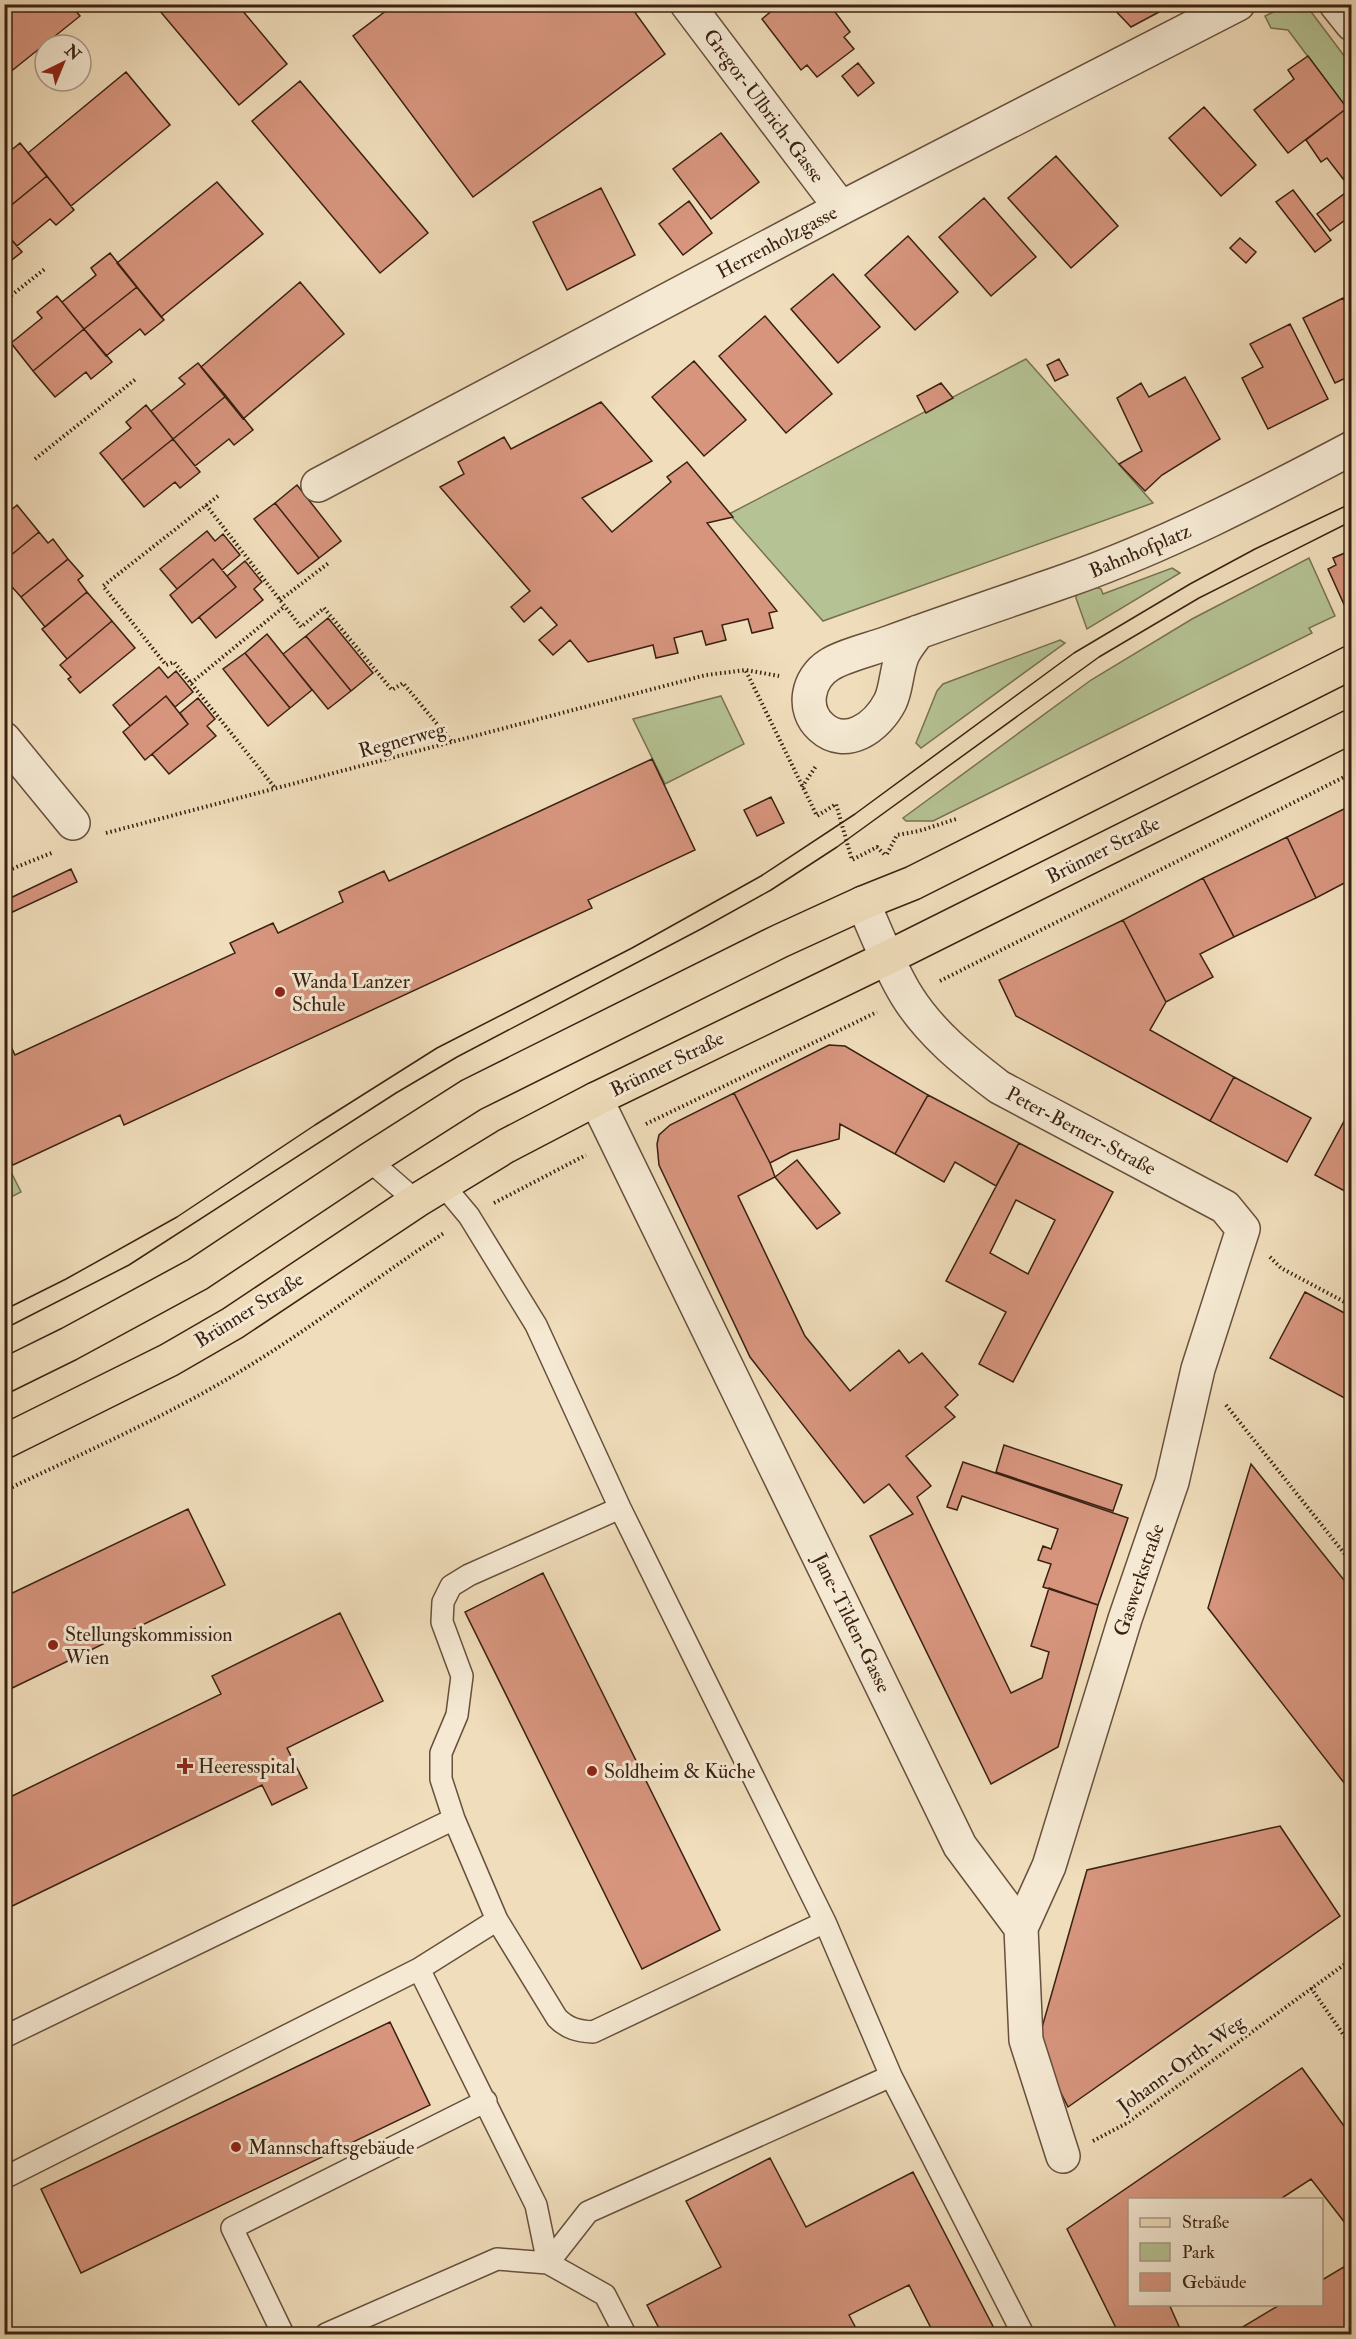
<svg xmlns="http://www.w3.org/2000/svg" width="1356" height="2339" viewBox="0 0 1356 2339" font-family="'IM FELL Double Pica',serif">
<style>
.green{fill:#b5c293;stroke:#787252;stroke-width:1.5}
.building{fill:#d7957e;stroke:#3a2112;stroke-width:1.5;fill-rule:evenodd}
.lines{fill:none;stroke-linecap:round;stroke-linejoin:round}
.lane-casing{stroke:#68503c;stroke-width:24}
.street-casing{stroke:#68503c;stroke-width:36}
.primary-casing{stroke:#3a2112;stroke-width:36}
.path{stroke:#3a2112;stroke-width:4;stroke-dasharray:1.5 3;stroke-linecap:butt}
.lane{stroke:#f5e9d3;stroke-width:21}
.street{stroke:#f5e9d3;stroke-width:33}
.primary{stroke:#f0ddbb;stroke-width:33}
.tram{stroke:#3a2112;stroke-width:1.5}
.poi-dot{fill:#8f2418;stroke:#f5e9d3;stroke-width:2}
.labels{text-anchor:middle;dominant-baseline:central;stroke-width:6;stroke-linejoin:round;paint-order:stroke}
.street-label{font-size:20px;fill:#3a2112;stroke:#f5e9d3}
.poi-label{font-size:20px;fill:#3a2112;stroke:#f5e9d3;text-anchor:start}
</style>
<rect width="100%" height="100%" fill="#f0ddbb"/>
<filter id="stains"><feTurbulence type="fractalNoise" baseFrequency=".00333" numOctaves="4"/><feColorMatrix values="0 0 0 0 .2 0 0 0 0 .09 0 0 0 0 .02 0 0 0 .5 -.17"/></filter>
<radialGradient id="worn" r=".72"><stop offset=".6" stop-color="#630" stop-opacity="0"/><stop offset="1" stop-color="#630" stop-opacity=".3"/></radialGradient>
<path class="green" d="M1288 5H1306L1351 65V114L1288 30 1271 28 1265 16Z
M1026 359 1153 503 823 621 729 514Z
M1309 558 1335 616 1309 628 1312 633 933 821H906L903 818 1091 680 1192 619Z
M1172 568 1180 573 1087 629 1076 598V594L1096 587 1101 589 1103 594Z
M1060 640 1065 643 921 748 916 743 937 691 943 684Z
M721 696 744 744 665 784 633 719Z
M4 1158 21 1192 5 1200H4Z"/>
<path class="building" d="M4 4H70L80 16 4 77Z
M154 4H237L287 64 239 105Z
M395 4H629L665 54 473 197 353 36Z
M780 4H829L850 32 844 37 854 49 817 77 807 65 801 70 762 19Z
M1109 4H1174L1131 27Z
M1308 56 1347 108 1288 153 1254 110 1294 79 1288 70Z
M858 63 874 83 858 96 842 76Z
M126 72 170 125 71 206 28 153Z
M300 81 428 233 380 273 252 121Z
M1204 107 1256 165 1221 196 1169 138Z
M1347 108 1352 114 1351 189 1327 158 1321 162 1306 140Z
M721 133 759 182 711 219 673 169Z
M20 143 47 176 4 211 6 164 4 156Z
M1056 156 1118 226 1071 268 1008 198Z
M47 176 74 210 56 225 50 219 17 246 4 231V211Z
M217 182 263 234 161 317 117 263Z
M601 188 635 255 567 290 533 222Z
M1352 188V215L1330 231 1317 214Z
M1293 190 1331 240 1315 252 1276 202Z
M984 198 1036 257 991 296 939 237Z
M689 201 712 233 683 255 659 224Z
M4 231 22 252 4 266Z
M908 236 958 292 915 330 865 275Z
M1240 238 1256 252 1246 263 1230 248Z
M110 253 137 287 84 329 62 302 96 275 91 268Z
M833 274 880 327 838 363 791 309Z
M300 282 344 334 243 419 201 367Z
M137 287 164 320 145 335 140 329 106 356 84 329Z
M57 296 84 329 33 371 11 343 42 318 37 312Z
M1343 298 1352 316V375L1335 383 1303 318Z
M765 316 832 394 786 433 719 356Z
M1290 324 1328 399 1268 429 1242 378 1263 367 1250 344Z
M84 329 112 362 91 379 86 372 55 397 33 371Z
M1059 359 1068 375 1055 381 1047 365Z
M694 361 746 420 704 456 652 397Z
M198 363 226 396 173 439 151 411 185 384 179 378Z
M1185 377 1220 439 1162 475 1145 491 1119 464 1142 451 1117 398 1141 383 1149 397Z
M941 383 953 398 926 413 917 396Z
M226 396 253 430 234 445 229 439 195 466 173 439Z
M601 402 652 461 582 498 612 532 671 482 667 477 687 462 733 517 707 523 777 611 769 613 773 628 752 633 748 619 722 625 726 640 706 645 702 631 674 638 678 653 656 658 653 645 588 662 570 640 553 655 539 640 557 625 541 607 524 622 511 607 530 591 440 487 464 474 458 462 504 437 511 449Z
M146 405 173 439 122 480 100 453 131 428 126 422Z
M173 439 200 472 180 488 175 482 144 507 122 480Z
M297 485 341 541 319 558 275 503Z
M275 503 319 558 298 574 254 519Z
M17 505 39 532 4 561V516Z
M207 531 215 541 223 534 240 555 222 570 213 559 177 589 160 569Z
M39 532 48 543 53 539 68 559 21 597 4 578V561Z
M1352 550V609L1347 611 1328 569 1336 565 1333 558Z
M68 559 83 576 78 580 87 592 45 627 21 597Z
M213 559 236 587 192 623 170 595Z
M245 561 262 582 254 589 263 600 216 638 199 617 236 587 227 576Z
M87 592 112 621 67 659 42 629Z
M328 618 373 673 351 691 306 636Z
M112 621 135 648 80 693 68 679 71 677 60 665Z
M267 634 312 690 290 708 245 653Z
M306 636 351 691 328 709 283 654Z
M245 653 290 708 268 726 223 669Z
M159 667 168 678 176 671 193 692 175 707 166 696 130 726 113 705Z
M166 696 188 724 145 760 123 732Z
M198 698 215 719 207 726 216 736 169 774 152 754 188 724 180 713Z
M652 759 695 850 588 900 592 908 124 1125 120 1115 13 1165 4 1146V1032L15 1055 235 953 230 943 273 923 278 933 343 902 339 892 384 871 389 881Z
M771 797 784 823 757 836 744 810Z
M1352 805V879L1316 898 1287 837Z
M1287 837 1316 898 1234 937 1203 878Z
M71 869 77 882 4 916V901Z
M1203 878 1234 937 1200 954 1213 977 1166 1002 1123 920Z
M1123 920 1166 1002 1150 1030 1234 1077 1210 1121 1016 1016 999 980Z
M829 1045 845 1046 928 1095 895 1154 840 1124 839 1139 791 1152 770 1163 734 1093Z
M1234 1077 1311 1118 1287 1162 1210 1121Z
M734 1093 770 1163 775 1177 738 1196 805 1336 850 1391 899 1350 909 1363 922 1353 958 1395 945 1407 955 1417 906 1456 931 1486 917 1497 1011 1693 1042 1678 1049 1652 1031 1646 1049 1588 1098 1605 1058 1747 991 1784 870 1536 913 1514 889 1484 864 1503 750 1357 659 1165 657 1144 659 1135 670 1125Z
M928 1095 1019 1143 996 1186 955 1162 944 1182 895 1154Z
M1348 1114 1352 1116V1195L1315 1175Z
M1019 1143 1113 1192 1013 1382 979 1364 1006 1312 946 1281ZM1016 1200 1055 1220 1028 1274 990 1253Z
M797 1160 840 1213 817 1229 775 1177Z
M1305 1292 1352 1317V1402L1270 1358Z
M1004 1445 1122 1485 1113 1511 996 1472Z
M963 1462 1128 1518 1098 1605 1043 1587 1051 1564 1038 1560 1043 1546 1051 1549 1058 1529 962 1496 957 1510 947 1507Z
M1251 1464 1352 1590V1793L1208 1608Z
M188 1509 225 1585 4 1692V1597Z
M543 1573 720 1930 642 1969 465 1612Z
M340 1613 383 1701 287 1748 307 1788 272 1805 262 1785 4 1910V1800L221 1694 212 1676Z
M1280 1826 1340 1916 1068 2107 1037 2045 1087 1870Z
M390 2022 430 2105 81 2273 41 2189Z
M1302 2068 1352 2137V2227L1349 2228 1311 2179 1279 2200H1130V2304H1169L1181 2331 1175 2334H1119L1067 2229Z
M770 2158 806 2227 913 2172 997 2334H934L909 2285 849 2315 859 2334H662L647 2305 721 2267 686 2201Z
M1352 2262V2334H1231L1281 2304H1322V2280Z"/>
<g class="lines">
<defs>
<path id="lane" d="M369 1160 416 1201
M443 1185 469 1216 536 1325 620 1508 825 1922 891 2076
M454 1819 441 1779V1753L457 1715 462 1676 442 1622 443 1602 451 1586 469 1575 620 1508
M497 1920 557 2018C568 2029 578 2031 593 2032L825 1922
M4 2037 454 1819 497 1920 419 1969 536 2205 548 2263
M4 2178 419 1969
M548 2263 588 2212 891 2076 1023 2334
M283 2334 232 2228 486 2101
M326 2334 497 2259 548 2263 605 2295 625 2334"/>
<path id="street" d="M687 4 841 208
M1336 4 1352 24
M318 485 841 208 1238 4
M918 632C913 639 907 646 903 654 896 669 897 688 890 702 877 727 846 750 821 727 801 709 808 678 829 665 842 656 872 649 888 643 948 621 1008 601 1068 580 1167 545 1259 497 1352 448
M4 739 73 823
M863 903C877 934 889 967 907 996 930 1033 965 1061 999 1087L1225 1207 1243 1229 1198 1369 1172 1482 1125 1619 1049 1866 1021 1928
M596 1099 960 1846 1021 1928 1026 2040 1063 2156"/>
<path id="primary" d="M4 1376 69 1344 198 1274 369 1160 471 1095 780 941 863 903 913 883 1352 662
M4 1442 169 1360 233 1323 416 1201 506 1146 596 1099 887 958 1352 726"/>
</defs>
<use href="#lane" class="lane-casing"/>
<use href="#street" class="street-casing"/>
<use href="#primary" class="primary-casing"/>
<path class="path" d="M4 301 46 268
M35 459 137 378
M218 496 103 586 166 665 174 662 276 789
M206 505 301 627 324 608 392 690 403 683 452 742
M280 600 330 562
M746 671 817 816 836 804 852 860 877 847 885 855
M191 683 285 606
M802 787 816 766
M106 833 706 675 746 670 779 676
M887 854 897 835 919 831 956 819
M4 872 54 852
M940 981 1352 773
M646 1124 877 1012
M494 1203 586 1155
M1270 1257 1281 1268 1352 1306
M1226 1405 1352 1563
M4 1491C85 1452 168 1416 244 1369 313 1327 377 1277 444 1233
M1311 1988 1352 2047
M1093 2141 1127 2123 1352 1959"/>
<use href="#lane" class="lane"/>
<use href="#street" class="street"/>
<use href="#primary" class="primary"/>
<path class="tram" d="M4 1310 66 1279 177 1217 315 1125 437 1048 632 948 761 876 855 814 1074 653 1190 584 1255 549 1352 503
M4 1329 129 1265 396 1093 457 1057 701 929 771 890 837 847 1099 657 1199 598 1352 521"/>
</g>
<g class="poi-dot">
<circle cx="280" cy="992" r="6"/>
<circle cx="53" cy="1645" r="6"/>
<path d="M182 1757h6v6h6v6h-6v6h-6v-6h-6v-6h6z"/>
<circle cx="592" cy="1771" r="6"/>
<circle cx="236" cy="2147" r="6"/>
</g>
<g class="labels">
<g class="street-label">
<text transform="translate(764 106) rotate(53)">Gregor-Ulbrich-Gasse</text>
<text transform="translate(777 242) rotate(-28)">Herrenholzgasse</text>
<text transform="translate(1140 551) rotate(-23)">Bahnhofplatz</text>
<text transform="translate(402 740) rotate(-15)">Regnerweg</text>
<text transform="translate(1103 850) rotate(-27)">Brünner Straße</text>
<text transform="translate(667 1064) rotate(-26)">Brünner Straße</text>
<text transform="translate(1081 1131) rotate(28)">Peter-Berner-Straße</text>
<text transform="translate(249 1310) rotate(-32)">Brünner Straße</text>
<text transform="translate(1139 1580) rotate(-71)">Gaswerkstraße</text>
<text transform="translate(852 1623) rotate(64)">Jane-Tilden-Gasse</text>
<text transform="translate(1181 2064) rotate(-36)">Johann-Orth-Weg</text>
</g>
<g class="poi-label">
<text x="292" y="981">Wanda Lanzer<tspan x="292" dy="23">Schule</tspan></text>
<text x="65" y="1634">Stellungskommission<tspan x="65" dy="23">Wien</tspan></text>
<text x="198" y="1766">Heeresspital</text>
<text x="604" y="1771">Soldheim &amp; Küche</text>
<text x="248" y="2147">Mannschaftsgebäude</text>
</g>
</g>
<rect width="1356" height="2339" fill="none" stroke="#f0ddbb" stroke-width="24"/>
<rect x="6" y="6" width="1344" height="2327" fill="none" stroke="#3a2112" stroke-width="3"/>
<rect x="12" y="12" width="1332" height="2315" fill="none" stroke="#3a2112" stroke-width="1.5"/>
<rect x="1128" y="2198" width="195" height="108" fill="#f5e9d3" stroke="#aa9986" stroke-width="1.5"/>
<rect x="1140" y="2218" width="30" height="9" fill="#f0ddbb" stroke="#aa9986" stroke-width="1.5"/>
<text x="1182" y="2228" font-size="18" fill="#3a2112">Straße</text>
<rect x="1140" y="2243" width="30" height="18" fill="#b5c293" stroke="#aa9986" stroke-width="1.5"/>
<text x="1182" y="2258" font-size="18" fill="#3a2112">Park</text>
<rect x="1140" y="2273" width="30" height="18" fill="#d7957e" stroke="#aa9986" stroke-width="1.5"/>
<text x="1182" y="2288" font-size="18" fill="#3a2112">Gebäude</text>
<g transform="translate(63 63) rotate(43)"><circle r="28" fill="#f5e9d3" stroke="#aa9986" stroke-width="1.5"/>
<path d="M0-4.5L10 22L0 15L-10 22Z" fill="#8f2418"/>
<text y="-9" font-size="16" font-weight="bold" text-anchor="middle" fill="#3a2112">N</text>
</g>
<rect width="100%" height="100%" filter="url(#stains)"/>
<rect width="100%" height="100%" fill="url(#worn)"/>
</svg>
